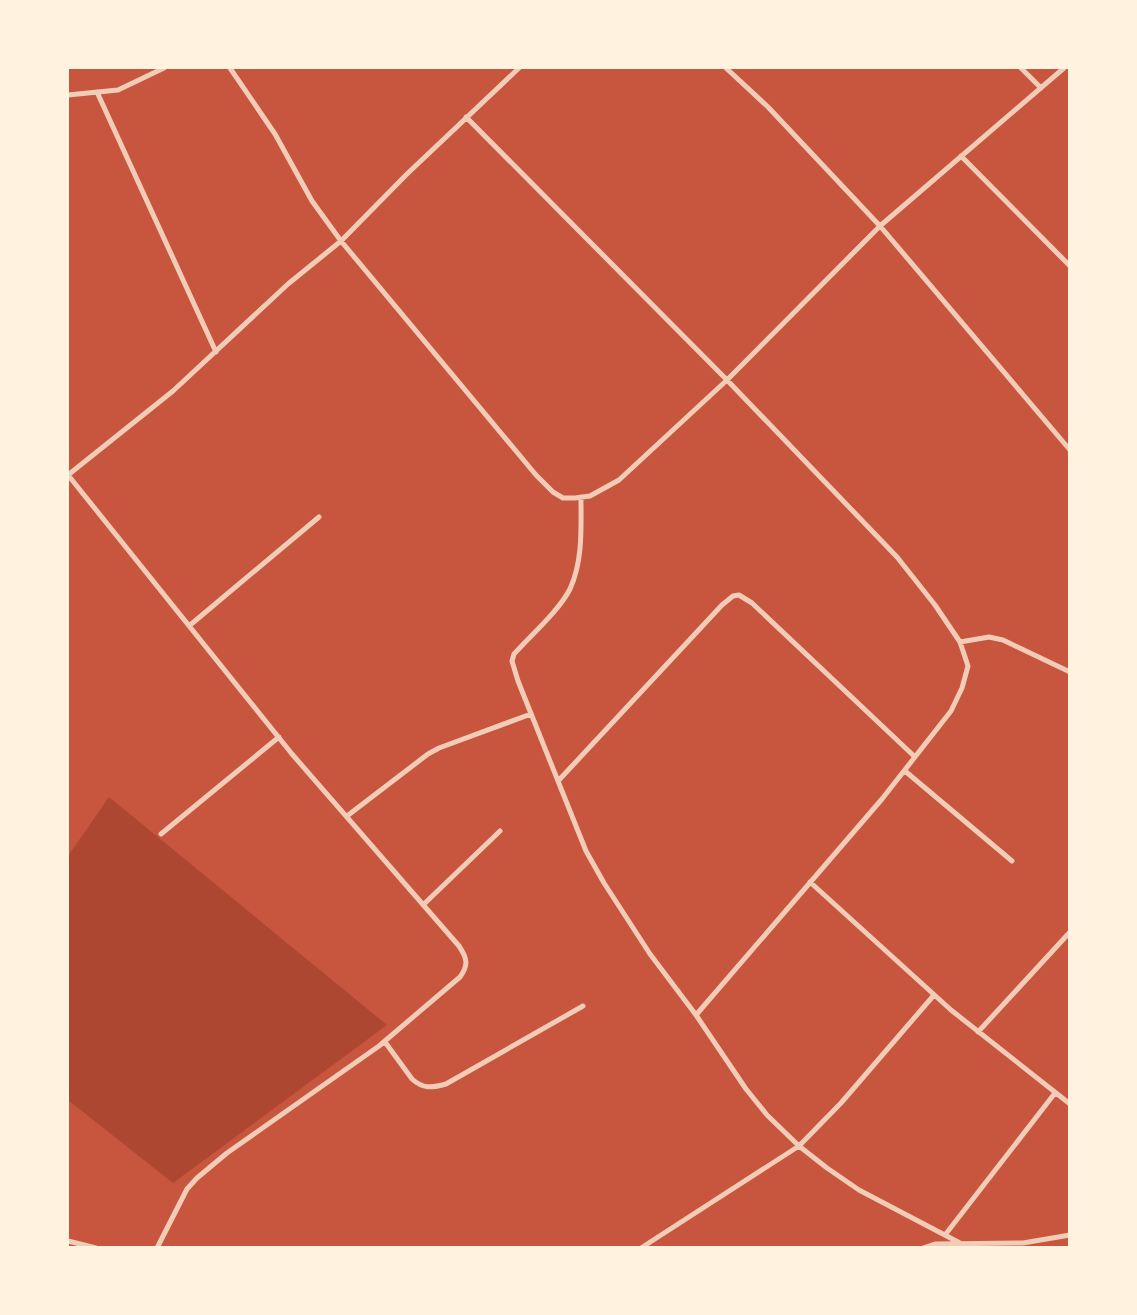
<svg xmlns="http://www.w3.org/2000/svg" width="1137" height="1315" viewBox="0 0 1137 1315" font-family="Jost,sans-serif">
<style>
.green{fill:#ae4732}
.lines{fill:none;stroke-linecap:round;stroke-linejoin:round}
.minor{stroke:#f1ccb7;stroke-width:5}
</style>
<rect width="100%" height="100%" fill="#c8553d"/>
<path class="green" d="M109 797 387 1025 173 1183 68 1100V856Z"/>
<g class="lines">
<path class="minor" d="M230 68 275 134 312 201 341 241 536 475 553 492 563 498H575L590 496 619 480 727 380 880 226 1064 68
M726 68 768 107 880 226 1070 450
M1021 68 1041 88
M97 92 216 352
M68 95 118 90 164 68
M466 117 727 380 897 557 935 605 960 642 968 666 962 688 951 711 882 799 696 1015
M961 156 1070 266
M68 475 292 754 459 946C467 958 469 965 460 977L379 1046 227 1153 197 1178 187 1189 157 1248
M68 475 173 391 288 284 341 241 407 174 519 68
M581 497C581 528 583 561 570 589 558 612 531 635 514 654L512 661 518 681 586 851 604 883 650 954 696 1015 746 1089 767 1115 799 1146 827 1168 859 1190 960 1243
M189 626 319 517
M960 642 989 637 1003 640 1070 672
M905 771 1012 861
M559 780 722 605 733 596 739 595 752 603 915 757
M347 816 428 754 439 748 531 714
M161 834 279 737
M810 882 951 1010 1070 1104
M423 905 500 831
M978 1032 1070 932
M385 1042 412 1079C423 1089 432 1088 446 1084L583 1006
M945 1235 1055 1093
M68 1241 96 1248
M641 1248 799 1146 841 1103 934 995
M923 1248 935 1244 1023 1243 1070 1235"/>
</g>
<rect width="1137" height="1315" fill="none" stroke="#fff3e0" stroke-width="138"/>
</svg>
